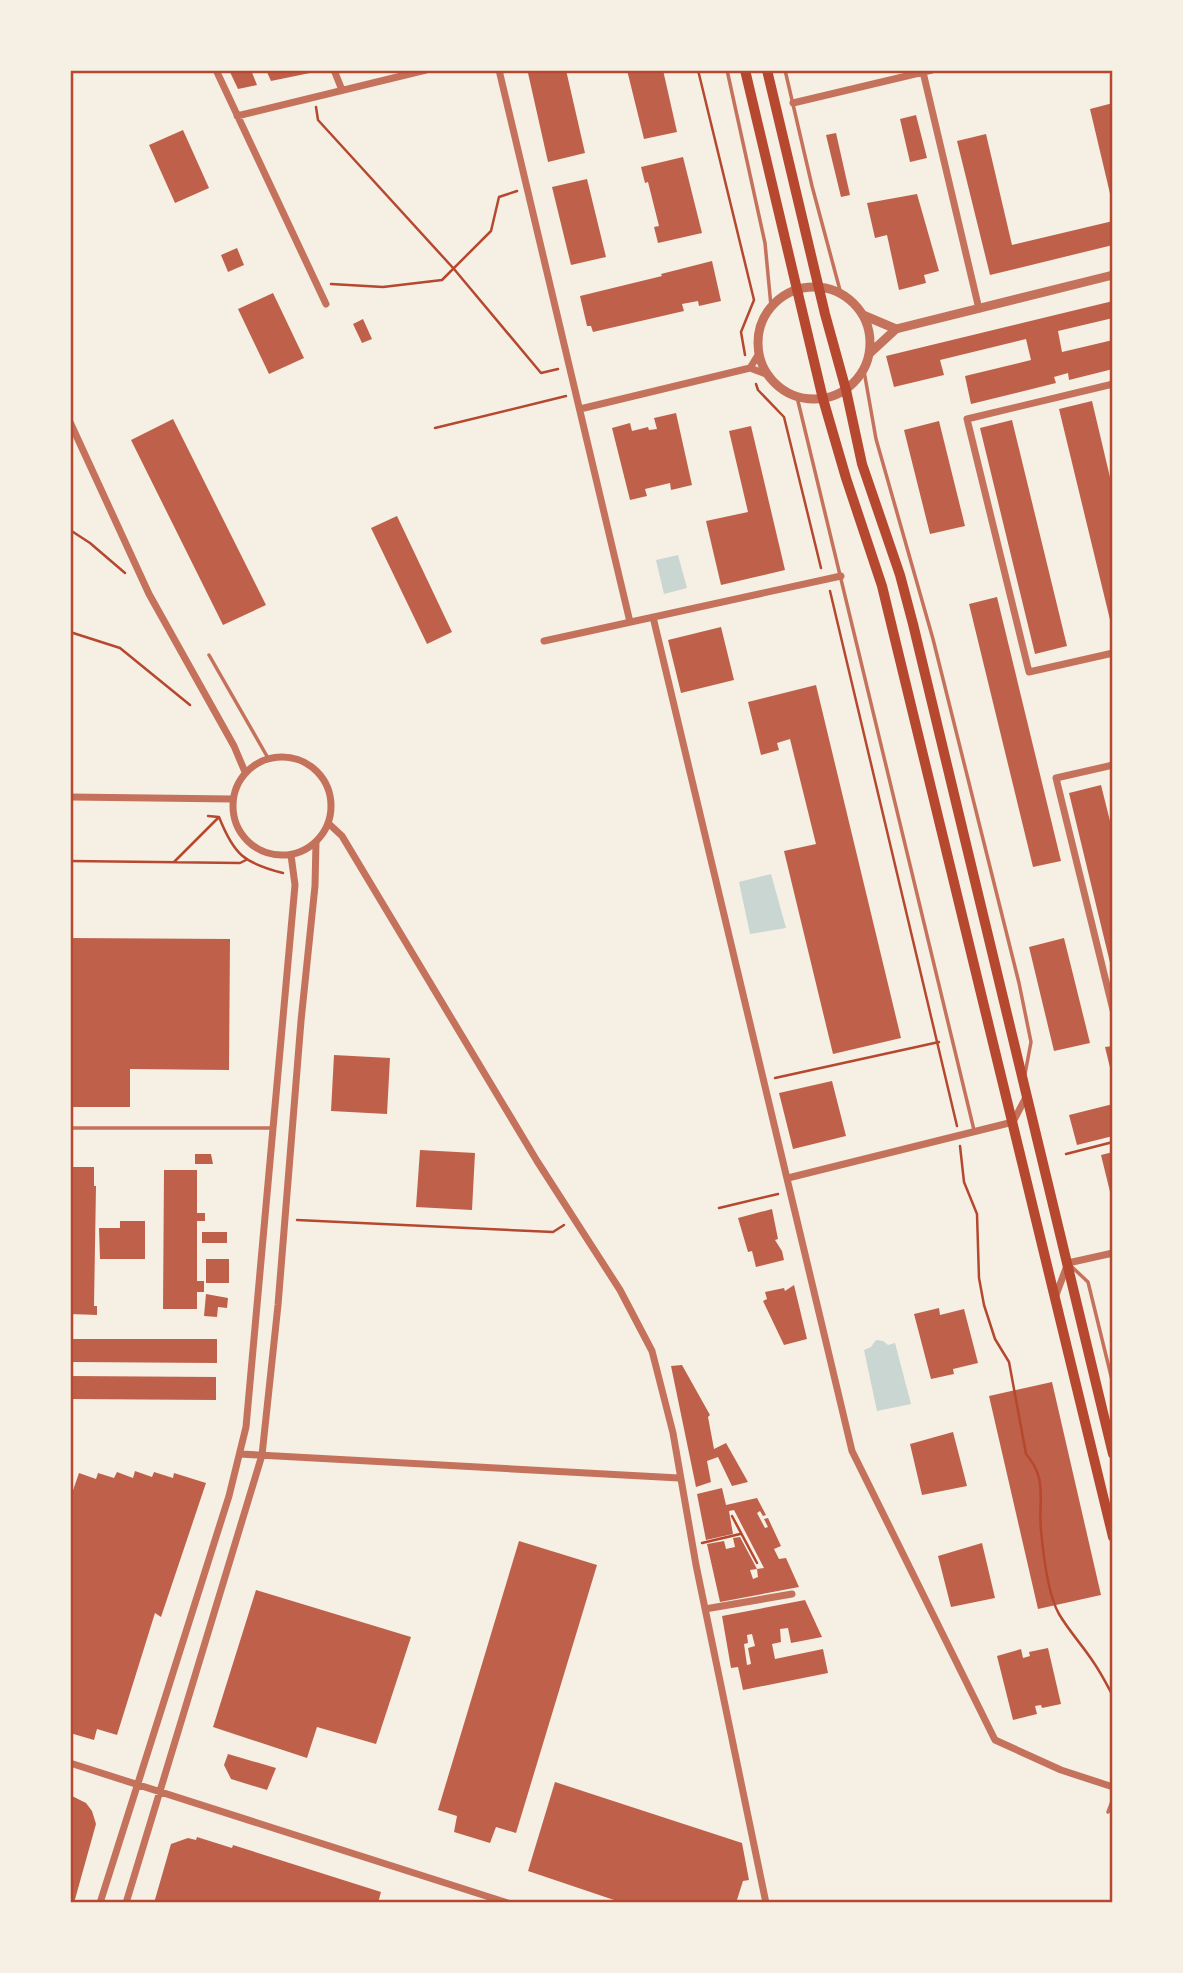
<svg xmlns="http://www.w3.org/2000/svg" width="1183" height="1973" viewBox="0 0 1183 1973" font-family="'PT Sans',sans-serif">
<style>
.water{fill:#c9d6d2}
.building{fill:#bf614a;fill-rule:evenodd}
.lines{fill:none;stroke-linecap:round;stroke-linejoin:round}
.path{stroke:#b5482f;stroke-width:2.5}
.service{stroke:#c5725c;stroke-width:3.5}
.minor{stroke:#c5725c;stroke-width:7}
.tertiary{stroke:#c5725c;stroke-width:9}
.primary{stroke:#b5482f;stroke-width:10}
.neatline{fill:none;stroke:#b5482f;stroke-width:2.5}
</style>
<rect width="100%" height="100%" fill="#f6efe4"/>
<path class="water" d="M678 555 687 588 664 594 656 560Z
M771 874 786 928 750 934 739 882Z
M876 1340 883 1341 888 1345 895 1343 911 1404 877 1411 864 1350 871 1347Z"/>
<path class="building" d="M229 70H251L257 85 238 89Z
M266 70H309L310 73 271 81Z
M541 70H566L585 153 548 162 528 73Z
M627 70H663L677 132 644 139Z
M1113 103V202H1112L1090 109Z
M916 115 927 158 910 162 900 119Z
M183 130 209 188 175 203 149 145Z
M836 133 850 195 841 197 826 135Z
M986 134 1012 245 1113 221V245L990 275 957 141Z
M683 157 702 233 658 243 654 227 659 226 648 182 645 183 641 167Z
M587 179 606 257 571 265 552 187Z
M917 194 939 271 924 275 926 283 899 290 887 235 875 238 867 203Z
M237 248 244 265 228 272 221 255Z
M712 261 721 301 699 306 698 301 682 304 684 311 593 332 591 326H587L580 296 662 276 661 274Z
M273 293 304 358 269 374 238 309Z
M1113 301V318L1058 331 1062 352 1113 340V369L1069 380 1068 373 1054 377 1056 383 971 404 965 376 1031 360 1026 339 940 360 944 375 894 387 886 356Z
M363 319 372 339 362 343 353 324Z
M1092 401 1113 490 1112 628 1059 409Z
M676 413 692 485 671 490 670 483 645 489 647 496 630 500 612 428 630 423 632 431 648 427 649 430 657 429 654 418Z
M173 419 266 605 223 625 131 440Z
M1012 420 1067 646 1035 654 980 428Z
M939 421 965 526 930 534 904 430Z
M751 426 785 570 721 585 706 521 748 512 729 431Z
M397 516 452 632 427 644 371 528Z
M997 597 1061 861 1033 867 969 604Z
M721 627 734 680 681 693 668 640Z
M816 685 901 1038 833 1054 784 851 816 844 790 739 777 743 779 750 761 755 748 702Z
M1101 785 1113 833 1112 971 1069 793Z
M70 938 230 939 229 1070 130 1069V1107H70Z
M1064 938 1090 1043 1054 1051 1029 947Z
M1113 1046V1076H1112L1105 1047Z
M334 1055 390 1058 387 1114 331 1111Z
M832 1081 846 1136 793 1149 779 1093Z
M1113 1104V1136L1077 1145 1069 1115Z
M420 1150 475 1153 472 1210 416 1207Z
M1113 1152V1200H1112L1101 1155Z
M195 1154H211L213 1164H195Z
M70 1167H94V1186H96L94 1306H97V1315L70 1314Z
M164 1170H197V1213H205V1221H197V1281H204V1292H197V1309H163Z
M772 1209 778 1239 775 1240 782 1251 784 1260 756 1267 752 1251 748 1252 738 1218Z
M120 1221H145V1259H100L99 1228H120Z
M202 1232H227V1243H202Z
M206 1259H229V1283H206Z
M794 1285 807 1339 784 1345 763 1301 767 1299 765 1292 784 1288 785 1291Z
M206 1294 228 1298 227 1308 218 1307 217 1317 204 1316Z
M939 1308 940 1315 964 1309 978 1363 953 1369 954 1374 931 1379 914 1314Z
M71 1339H217V1363L71 1362Z
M682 1365 710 1415 708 1417 714 1449 726 1443 748 1482 732 1486 718 1457 707 1461 711 1482 696 1487 671 1366Z
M71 1376 216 1377V1400L71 1399Z
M1052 1382 1101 1595 1038 1609 989 1396Z
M953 1432 967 1486 922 1495 910 1444Z
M135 1471 152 1477 154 1472 173 1478 174 1473 206 1483 161 1617 155 1613 117 1735 97 1729 94 1740 70 1733V1499L79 1473 96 1479 98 1473 114 1478 117 1472 133 1478Z
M722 1488 726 1505 757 1498 766 1515 763 1516 760 1511 757 1513 765 1528 768 1527 764 1519 768 1518 781 1546 774 1549 779 1559 786 1558 799 1587 720 1602 707 1544 724 1541 726 1549 735 1547 733 1538 740 1537 757 1569 750 1570 753 1579 758 1577 757 1569 764 1568 734 1510 729 1511 733 1534 706 1540 697 1494Z
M519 1541 597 1565 516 1833 496 1827 490 1843 454 1832 457 1816 438 1810Z
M982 1543 995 1598 951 1607 938 1556Z
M256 1590 411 1637 376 1744 317 1727 307 1758 213 1727Z
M805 1600 822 1637 791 1643 788 1628 780 1629 781 1642 772 1644 775 1659 823 1649 828 1673 743 1690 738 1667 731 1668 722 1616ZM752 1634 755 1646 748 1648 751 1664 747 1665 744 1644 748 1643 747 1635Z
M1048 1648 1061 1704 1042 1708 1041 1705 1035 1706 1037 1714 1013 1720 997 1656 1021 1649 1023 1658 1030 1656 1029 1652Z
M228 1754 276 1768 267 1790 231 1779 224 1765Z
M555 1782 742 1843 749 1880 743 1881 736 1903H623L528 1871Z
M70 1795 86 1803 92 1811 96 1824 74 1903H70Z
M197 1837 232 1848 233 1845 381 1892 378 1903H154L171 1844 188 1838 196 1840Z"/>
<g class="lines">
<path class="path" d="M698 70 754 300 741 332 745 355
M316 107 318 120 454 269 541 373 558 369
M331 284 383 287 442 280 491 231 499 197 517 191
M756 384 758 390 784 417 821 568
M435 428 566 396
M70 530 90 543 125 573
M830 591 957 1126
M70 632 120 648 190 705
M208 816 219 817C234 855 244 863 283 873
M70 861 240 863 246 860
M174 862 218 818
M775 1078 939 1042
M960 1146 964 1182 977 1214 979 1278 984 1305 995 1339 1009 1362 1026 1454C1048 1479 1038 1500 1041 1530 1043 1552 1048 1595 1059 1614 1069 1631 1083 1646 1094 1663 1101 1673 1107 1685 1113 1696
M1066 1154 1113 1142
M719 1208 778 1194
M297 1220 553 1232 564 1225
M732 1516 757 1563
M702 1543 740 1534"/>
<path class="service" d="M727 70 765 243 771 306
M785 70 812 186 841 294
M864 371 876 439 933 639 1019 983 1031 1042 1025 1074
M797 397 974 1130
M209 655 268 758
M70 1128H271
M1072 1267 1088 1282 1113 1384
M1108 1812 1113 1799"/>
<path class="minor" d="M216 70 326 304
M334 70 342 90
M499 70 630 622
M923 72 979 309
M793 103 932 70
M237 116 426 70
M750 368 766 374
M750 368 758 355
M1113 384 967 419 1029 672 1113 653
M580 409 750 368
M70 422 149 594 234 746 245 772
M653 617 852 1451 995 1740 1061 1770 1113 1787
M544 641 841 576
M233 806a49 49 0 1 1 98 0a49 49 0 1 1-98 0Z
M1113 765 1056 778 1113 1010
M70 797 232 799
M328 823 342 836 537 1161 620 1290 652 1351 673 1433 696 1565 766 1903
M788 1178 1013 1122 1026 1097
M1056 1295 1068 1263 1113 1253
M240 1454 679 1478
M705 1609 792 1594
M70 1763 508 1903
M100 1903 229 1496 246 1427 295 885 291 855
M126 1903 262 1455 278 1305 301 1021 315 886 316 842"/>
<path class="tertiary" d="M758 343a56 56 0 1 1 112 0a56 56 0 1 1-112 0Z
M863 315 896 329
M870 353 896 329 1113 275"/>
<path class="primary" d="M745 70 823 399 846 478 882 586 1113 1537
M767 70 825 314 846 390 862 464 900 575 913 624 1113 1454"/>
</g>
<rect width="1183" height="1973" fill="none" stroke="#f6efe4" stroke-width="144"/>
<rect x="72" y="72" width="1039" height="1829" class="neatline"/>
</svg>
